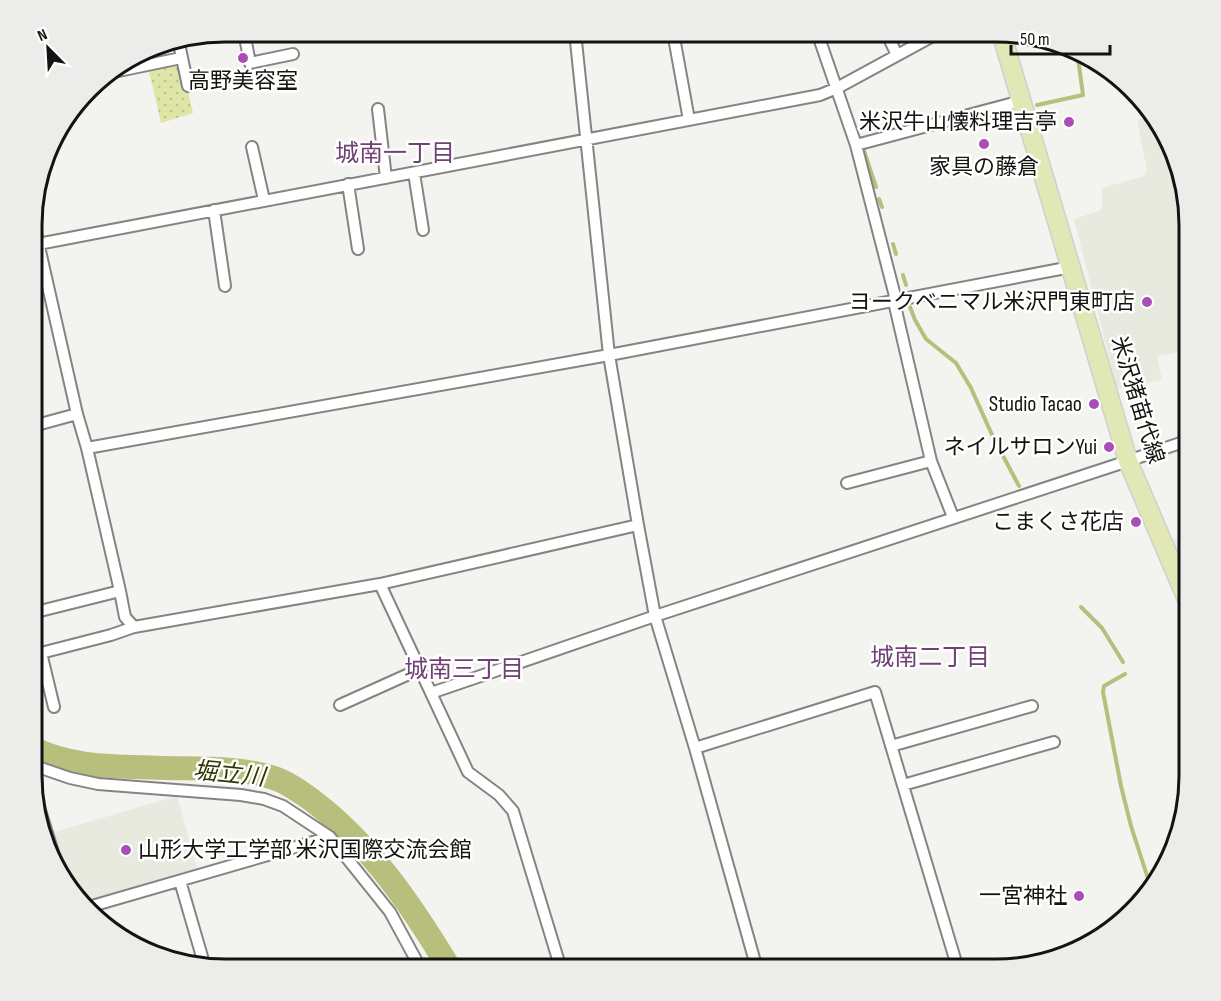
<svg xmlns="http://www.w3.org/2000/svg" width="1221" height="1001" viewBox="0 0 1221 1001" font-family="'Sofia Sans Condensed','Noto Sans JP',sans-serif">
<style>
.built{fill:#e9eadf}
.green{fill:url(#green-dots)}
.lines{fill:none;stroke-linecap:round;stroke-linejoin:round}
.stream{stroke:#b8bf7d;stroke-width:4}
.river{stroke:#b8bf7d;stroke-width:24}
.street-casing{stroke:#848582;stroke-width:14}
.primary-casing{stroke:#d0d0d0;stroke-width:21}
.street{stroke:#fff;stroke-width:10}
.primary{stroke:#e2e7b6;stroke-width:18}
.poi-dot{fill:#aa4db6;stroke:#fffffe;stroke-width:2}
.labels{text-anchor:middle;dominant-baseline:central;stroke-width:5;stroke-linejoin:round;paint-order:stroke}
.poi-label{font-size:22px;fill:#131312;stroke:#fffffe;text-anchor:end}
.street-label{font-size:22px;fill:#131312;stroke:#fffffe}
.neighbourhood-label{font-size:24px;fill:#704176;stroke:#fffffe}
.water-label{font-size:24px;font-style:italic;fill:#323500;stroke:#fffffe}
.rim{fill:none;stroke:#131312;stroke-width:3}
</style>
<defs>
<pattern id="green-dots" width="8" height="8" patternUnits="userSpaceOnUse" patternTransform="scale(1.5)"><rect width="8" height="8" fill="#dfe5a7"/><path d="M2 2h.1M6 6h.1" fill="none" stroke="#bec48f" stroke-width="1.8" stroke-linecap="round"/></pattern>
</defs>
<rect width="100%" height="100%" fill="#f3f3f0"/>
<path class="built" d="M1151 116 1175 151 1189 225V350L1157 356 1162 380 1117 389 1074 219 1099 211 1102 207V188L1144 176 1147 170 1137 120Z
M1189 533V581L1172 540Z
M177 796 197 868 81 902 69 886 54 832Z"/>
<path class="green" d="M181 63 193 113 161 123 149 71Z"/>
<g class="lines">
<path class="stream" d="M1037 105 1083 95 1077 51
M988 116 1010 110
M961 123 976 119
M866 147 863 148 876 187
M879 199 882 207
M893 244 896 254
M903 275 906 285
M910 307 915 320 926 339 956 363 971 388 993 437 1019 486
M1081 607 1102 628 1123 662
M1125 674 1104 686 1103 692 1121 786 1131 826 1151 888"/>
<path class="river" d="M32 748C73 769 121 766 166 768 201 769 240 767 274 778 287 782 299 791 309 798 369 842 412 906 450 969"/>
<defs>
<path id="street" d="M244 32 250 63 293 54
M575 32 609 355 638 525 655 616 695 748 757 969
M673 32 689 120
M817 32 856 145 896 300 895 306 931 461 953 517
M886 32 897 55
M178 39 188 86
M109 73 181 58
M378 109 386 178
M856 145 1021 101
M252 147 264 200
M414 173 423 230
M348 184 358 249
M214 210 225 286
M33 220 77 414 87 448 120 591 125 617 134 627 380 584 638 525
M33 245 820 95 837 88 940 32
M33 426 77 414
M87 448 609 355 1071 267
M847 483 931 461
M380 584 468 772 499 795 513 811 561 969
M32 613 120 591
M431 693 655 616 1128 461 1189 440
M340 705 420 669
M54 707 41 653 111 635 134 627
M891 746 1032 706
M695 748 875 692 958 969
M32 765 70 778 98 784 241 795 264 799 283 806 330 837 390 912 421 969
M32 784 59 872
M903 785 1054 742
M180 881 205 967
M85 908 330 837"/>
<path id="primary" d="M1001 32 1128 461 1189 604"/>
</defs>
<use href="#street" class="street-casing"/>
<use href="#primary" class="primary-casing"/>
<use href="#street" class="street"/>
<use href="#primary" class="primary"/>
</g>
<g class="poi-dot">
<circle cx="243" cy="58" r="6"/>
<circle cx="1069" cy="122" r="6"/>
<circle cx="984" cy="144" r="6"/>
<circle cx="1147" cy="302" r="6"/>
<circle cx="1094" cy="404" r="6"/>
<circle cx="1109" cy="447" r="6"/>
<circle cx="1136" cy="522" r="6"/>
<circle cx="126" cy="850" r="6"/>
<circle cx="1079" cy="896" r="6"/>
</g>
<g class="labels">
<g class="poi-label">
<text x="243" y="81" text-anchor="middle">高野美容室</text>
<text x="1057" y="122">米沢牛山懐料理吉亭</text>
<text x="984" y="167" text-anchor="middle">家具の藤倉</text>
<text x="1135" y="302">ヨークベニマル米沢門東町店</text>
<text x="1082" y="404">Studio Tacao</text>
<text x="1097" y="447">ネイルサロンYui</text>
<text x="1124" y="522">こまくさ花店</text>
<text x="138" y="850" text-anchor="start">山形大学工学部 米沢国際交流会館</text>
<text x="1067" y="896">一宮神社</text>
</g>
<g class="street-label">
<text transform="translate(1137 400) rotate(73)">米沢猪苗代線</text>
</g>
<g class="neighbourhood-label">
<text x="395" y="153">城南一丁目</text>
<text x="930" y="657">城南二丁目</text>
<text x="464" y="669">城南三丁目</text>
</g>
<g class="water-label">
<text transform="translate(229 774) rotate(6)">堀立川</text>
</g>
</g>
<path d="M0 0H1221V1001H0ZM225 42H996A183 183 0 0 1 1179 225V776A183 183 0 0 1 996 959H225A183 183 0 0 1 42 776V225A183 183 0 0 1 225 42Z" fill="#ececeb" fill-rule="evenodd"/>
<path class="rim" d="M225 42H996A183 183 0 0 1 1179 225V776A183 183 0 0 1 996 959H225A183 183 0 0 1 42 776V225A183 183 0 0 1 225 42Z"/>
<g transform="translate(48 48) rotate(336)" stroke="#fffffe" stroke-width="4.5" paint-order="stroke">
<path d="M0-4.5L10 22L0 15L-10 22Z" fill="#131312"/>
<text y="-9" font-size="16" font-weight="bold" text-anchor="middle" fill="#131312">N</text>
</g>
<path d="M1011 45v9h99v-9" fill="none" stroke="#131312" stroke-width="3"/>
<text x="1020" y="45" font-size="18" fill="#131312" stroke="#fffffe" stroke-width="4.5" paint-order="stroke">50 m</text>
</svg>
